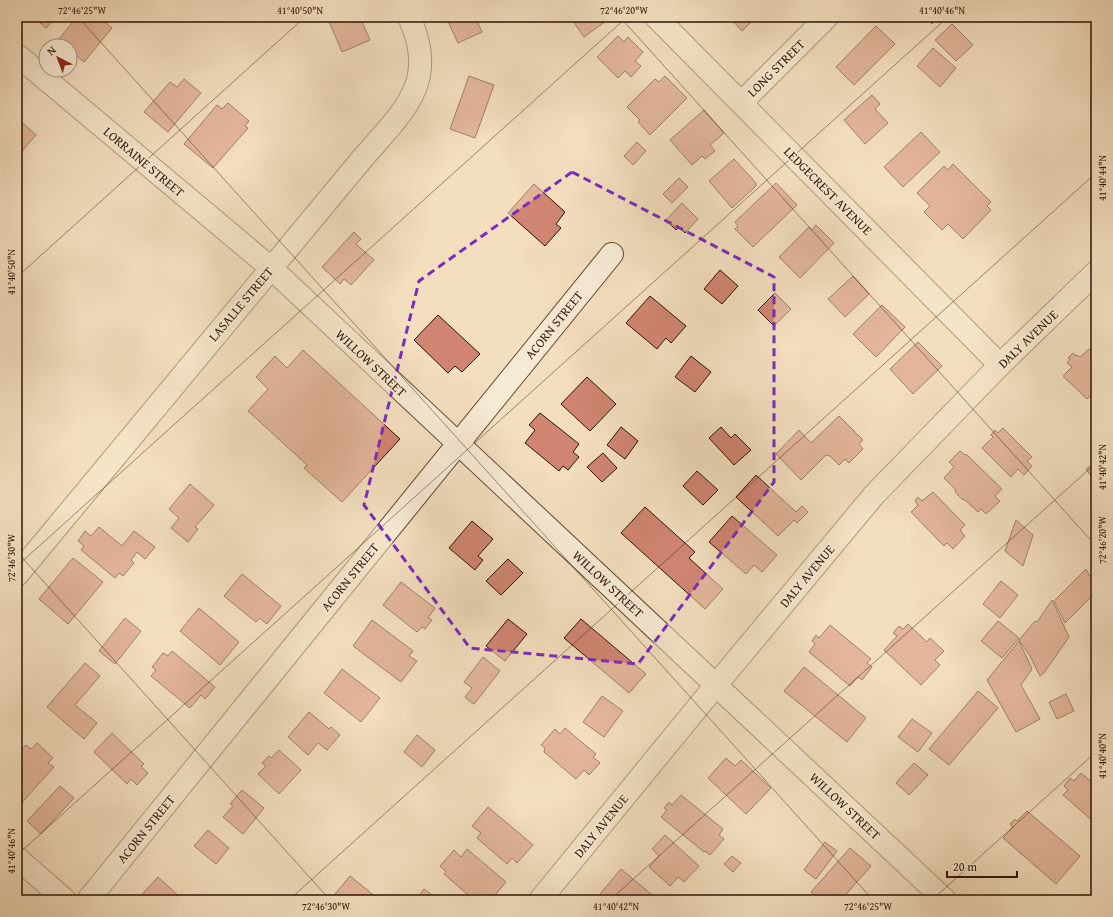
<svg xmlns="http://www.w3.org/2000/svg" width="1113" height="917" viewBox="0 0 1113 917" font-family="'Gentium Book Plus',serif">
<style>
.building{fill:#d08572;stroke:#2d1302}
.lines{fill:none;stroke-linecap:round;stroke-linejoin:round}
.street-casing{stroke:#5e4631;stroke-width:24}
.street{stroke:#f7ead5;stroke-width:22}
.marked{fill:none;stroke:#7b2cbf;stroke-width:3;stroke-dasharray:8 5;stroke-linejoin:round}
.ticks{fill:none;stroke:#2d1302;stroke-width:1;stroke-opacity:0.45}
.labels{text-anchor:middle;dominant-baseline:central;stroke-width:4;stroke-linejoin:round;paint-order:stroke}
.street-label{font-size:13px;fill:#2d1302;stroke:#f7ead5}
.neatline{fill:none;stroke:#2d1302;stroke-width:1.5}
.ticks-label{font-size:10px;text-anchor:middle;fill:#2d1302}
</style>
<rect width="100%" height="100%" fill="#f3debe"/>
<filter id="stains"><feTurbulence type="fractalNoise" baseFrequency=".005" numOctaves="4"/><feColorMatrix values="0 0 0 0 .2 0 0 0 0 .09 0 0 0 0 .02 0 0 0 .5 -.17"/></filter>
<radialGradient id="worn" r=".72"><stop offset=".6" stop-color="#630" stop-opacity="0"/><stop offset="1" stop-color="#630" stop-opacity=".3"/></radialGradient>
<path class="building" d="M33 17H56L46 28Z
M77 17H90L92 19 94 17H99L112 28 84 62 70 50V46H65L58 40Z
M327 17H360L370 40 342 52Z
M446 17H475L482 32 458 43Z
M570 17H603L606 21 584 37Z
M729 17H756L742 31Z
M925 17H939L932 24Z
M952 24 973 45 956 61 935 40Z
M876 26 895 44 854 85 836 67Z
M618 36 624 42 628 37 643 52 635 61 641 66 631 77 625 71 618 78 597 57Z
M933 48 956 68 940 87 917 66Z
M469 76 494 85 475 138 450 129Z
M665 76 687 98 650 135 638 122 640 120 627 107 655 79 659 82Z
M184 79 201 93 168 132 144 112 170 82 177 87Z
M872 95 880 104 875 109 888 123 865 144 844 120Z
M228 103 249 121 245 126 248 128 213 168 184 144 217 105 222 109Z
M704 110 724 133 710 145 715 151 705 159 702 156 692 165 670 140Z
M17 118 36 135 17 157Z
M921 132 940 152 903 187 884 167Z
M637 142 646 151 633 165 624 156Z
M734 159 756 183V186L732 208 709 181Z
M953 164 991 202 987 206 991 210 963 239 948 224 942 230 924 212 930 206 917 193 944 166 948 170Z
M679 178 688 187 672 203 663 194Z
M776 183 797 205 753 247 735 229 738 226 735 222Z
M534 184 565 212 556 224 561 228 545 246 508 213Z
M682 203 698 219 685 233 679 227 676 230 666 220Z
M816 225 834 243 800 278 779 257 809 227 812 230Z
M354 232 361 239 356 244 374 260 351 285 344 279 340 284 322 267Z
M720 270 738 286 722 304 704 289Z
M853 276 869 294 845 317 828 299Z
M775 293 791 309 774 326 758 310Z
M650 296 686 326 671 343 666 338 657 349 626 323Z
M882 305 905 327 876 357 853 334Z
M438 315 480 354 462 372 455 366 448 373 414 340Z
M918 342 942 366 913 394 890 369Z
M1089 349 1096 356V402L1090 396 1087 399 1063 376 1072 367 1067 363 1070 359 1068 358 1073 353 1076 356 1077 355 1080 357Z
M303 350 400 439 342 502 304 468 307 465 248 411 268 389 256 377 275 356 287 368Z
M691 356 711 372 695 392 675 377Z
M587 377 616 404 590 431 561 404Z
M540 413 579 444 573 452 579 457 568 470 563 466 559 471 525 443 535 430 529 425Z
M839 416 863 440 859 444 863 449 849 463 845 459 839 465 830 456 826 455 801 480 776 454 799 430 811 443Z
M621 427 638 441 625 459 607 445Z
M721 427 731 438 735 434 751 450 734 465 709 438Z
M1003 428 1032 457 1027 461 1032 466 1024 475 1018 469 1011 477 982 448 993 437 991 435 995 430 998 433Z
M960 451 965 455 966 454 1002 489 995 496 1000 501 986 514 981 509 978 512 965 500 962 499 956 493 955 489 944 478 954 467 949 462Z
M603 453 617 468 602 482 587 467Z
M1096 462V483L1086 469Z
M697 471 718 490 703 505 683 486Z
M756 475 796 512 802 506 808 512 797 523 794 520 778 536 736 497Z
M190 484 214 505 195 527 198 529 188 542 171 528 179 518 169 509Z
M933 492 965 525 960 530 965 536 953 549 947 543 944 546 911 512 918 505 915 501 918 497 922 501Z
M645 507 695 552 689 558 723 589 705 609 621 533Z
M732 516 777 555 762 572 754 565 746 574 709 542Z
M1016 520 1033 535 1023 566 1005 551Z
M472 521 493 539 478 556 483 560 475 570 449 548Z
M99 527 122 546 134 531 155 547 145 559 137 552 131 560 134 563 123 576 119 573 115 578 81 550 84 546 78 541 85 531 91 536Z
M73 558 103 582 68 624 39 599Z
M508 559 523 573 501 595 486 581Z
M1086 569 1096 587V592L1065 623 1054 601Z
M242 574 281 606 267 624 259 618 256 622 224 596Z
M1001 581 1018 595 1000 618 983 604Z
M401 582 435 608 428 618 432 620 425 629 422 627 417 632 383 605Z
M1052 600 1069 637 1044 673 1040 676 1030 656 1019 640 1035 621 1037 622Z
M199 608 239 642 220 665 180 631Z
M125 618 141 631 115 664 99 651Z
M508 619 527 634 505 661 486 646Z
M581 619 646 674 629 693 564 638Z
M372 620 413 651 409 656 417 661 401 682 353 646Z
M998 621 1019 638 1002 658 981 641Z
M908 624 927 642 930 638 944 651 935 660 940 665 921 685 884 650 897 636 893 633 899 626 903 629Z
M830 625 871 659 867 663 872 667 862 680 858 677 850 686 809 652 815 644 812 641 816 635 819 638Z
M1019 641 1032 669 1021 685 1040 719 1016 732 987 680Z
M172 651 215 687 205 699 201 695 190 708 151 676 156 670 152 667 163 653 168 656Z
M483 657 500 671 475 703 473 704 465 697 472 688 464 682Z
M85 663 100 676 75 705 97 723 84 739 47 707Z
M804 667 866 718 847 742 784 691Z
M342 669 380 698 361 722 324 693Z
M978 691 998 708 949 765 929 749Z
M1066 694 1074 711 1057 719 1049 702Z
M602 696 623 711 604 737 583 722Z
M309 712 329 729 331 727 340 735 327 750 318 743 308 755 288 737Z
M912 719 932 733 918 752 898 737Z
M565 728 596 754 593 757 600 763 589 775 584 770 576 779 544 752 545 748 541 745 555 729 560 734Z
M112 733 144 764 141 766 148 773 137 785 131 779 127 784 94 752Z
M417 735 435 750 422 767 404 752Z
M37 743 53 758 48 763 54 767 17 808V754L26 745 31 749Z
M279 750 301 770 279 794 258 774 266 766 262 763 269 756 271 758Z
M726 758 735 766 741 760 771 788 746 814 708 778Z
M914 763 928 775 909 795 896 783Z
M1081 773 1096 786V824L1063 795 1068 790 1064 786 1070 778 1074 781Z
M60 786 74 798 41 834 27 821Z
M242 790 264 808 243 834 223 817 233 806 230 804Z
M681 795 723 829 719 835 724 839 710 855 705 851 704 852 661 817 667 810 664 808 669 802 672 805Z
M488 807 533 845 517 863 512 858 507 864 477 838 481 833 472 826Z
M1027 811 1080 856 1056 884 1003 838 1013 827 1010 824 1015 819 1017 821Z
M208 830 229 848 216 864 194 846Z
M665 835 699 866 684 882 678 877 670 886 649 867 659 856 652 849Z
M825 842 837 851 816 879 804 870Z
M850 848 871 866 841 900H820L811 892Z
M467 849 506 882 491 900 484 895 479 900H474L444 874 446 872 440 866 454 850 461 857Z
M732 856 741 863 733 872 724 864Z
M621 869 657 899 656 900H610L604 895 603 897 600 894Z
M350 876 376 897 373 900H330Z
M158 877 181 898 180 900H137Z
M424 889 439 900H416Z"/>
<g class="lines">
<defs>
<path id="street" d="M656 17 1000 365
M17 55 271 268 945 900
M741 103 827 17
M17 575 362 159C402 112 440 83 409 17
M17 858 65 900
M88 900 612 254
M540 900 716 685 874 495 1000 365 1096 272"/>
</defs>
<use href="#street" class="street-casing"/>
<use href="#street" class="street"/>
</g>
<path d="M0 0H1113V917H0ZM572 172 774 277V482L638 664 470 648 364 505 419 281Z" fill="#f3debe" fill-opacity=".55" fill-rule="evenodd"/>
<path class="marked" d="M572 172 774 277V482L638 664 470 648 364 505 419 281Z"/>
<path class="ticks" d="M78 17 873 900M620 17 1096 546M17 277 305 17M17 552 330 900M17 566 627 17M17 855 948 17M289 900 1096 173M610 900 1096 463M932 900 1096 752"/>
<g class="labels">
<g class="street-label">
<text transform="translate(776 68) rotate(-45)">LONG STREET</text>
<text transform="translate(144 162) rotate(40)">LORRAINE STREET</text>
<text transform="translate(828 191) rotate(45)">LEDGECREST AVENUE</text>
<text transform="translate(241 304) rotate(-50)">LASALLE STREET</text>
<text transform="translate(554 325) rotate(-51)">ACORN STREET</text>
<text transform="translate(1028 339) rotate(-44)">DALY AVENUE</text>
<text transform="translate(371 363) rotate(43)">WILLOW STREET</text>
<text transform="translate(807 576) rotate(-50)">DALY AVENUE</text>
<text transform="translate(350 577) rotate(-51)">ACORN STREET</text>
<text transform="translate(608 584) rotate(43)">WILLOW STREET</text>
<text transform="translate(845 806) rotate(43)">WILLOW STREET</text>
<text transform="translate(601 826) rotate(-51)">DALY AVENUE</text>
<text transform="translate(146 829) rotate(-51)">ACORN STREET</text>
</g>
</g>
<rect width="1113" height="917" fill="none" stroke="#f3debe" stroke-width="44"/>
<g transform="translate(58 58) rotate(318)"><circle r="19" fill="#f7ead5" stroke="#a69481"/>
<path d="M0-3L7 15L0 10L-7 15Z" fill="#8f2418"/>
<text y="-6" font-size="11" font-weight="bold" text-anchor="middle" fill="#2d1302">N</text>
</g>
<path d="M947 871v6h70v-6" fill="none" stroke="#2d1302" stroke-width="2"/>
<text x="953" y="871" font-size="12" fill="#2d1302" stroke="#f7ead5" stroke-width="3" paint-order="stroke">20 m</text>
<rect x="22" y="22" width="1069" height="873" class="neatline"/>
<g class="ticks-label">
<text x="82" y="14">72°46'25"W</text>
<text x="300" y="14">41°40'50"N</text>
<text x="624" y="14">72°46'20"W</text>
<text x="942" y="14">41°40'46"N</text>
<text transform="translate(1102 178) rotate(-90)" y="4">41°40'44"N</text>
<text transform="translate(11 272) rotate(-90)" y="4">41°40'50"N</text>
<text transform="translate(1102 467) rotate(-90)" y="4">41°40'42"N</text>
<text transform="translate(1102 540) rotate(-90)" y="4">72°46'20"W</text>
<text transform="translate(11 558) rotate(-90)" y="4">72°46'30"W</text>
<text transform="translate(1102 756) rotate(-90)" y="4">41°40'40"N</text>
<text transform="translate(11 851) rotate(-90)" y="4">41°40'46"N</text>
<text x="326" y="910">72°46'30"W</text>
<text x="616" y="910">41°40'42"N</text>
<text x="868" y="910">72°46'25"W</text>
</g>
<rect width="100%" height="100%" filter="url(#stains)"/>
<rect width="100%" height="100%" fill="url(#worn)"/>
</svg>
